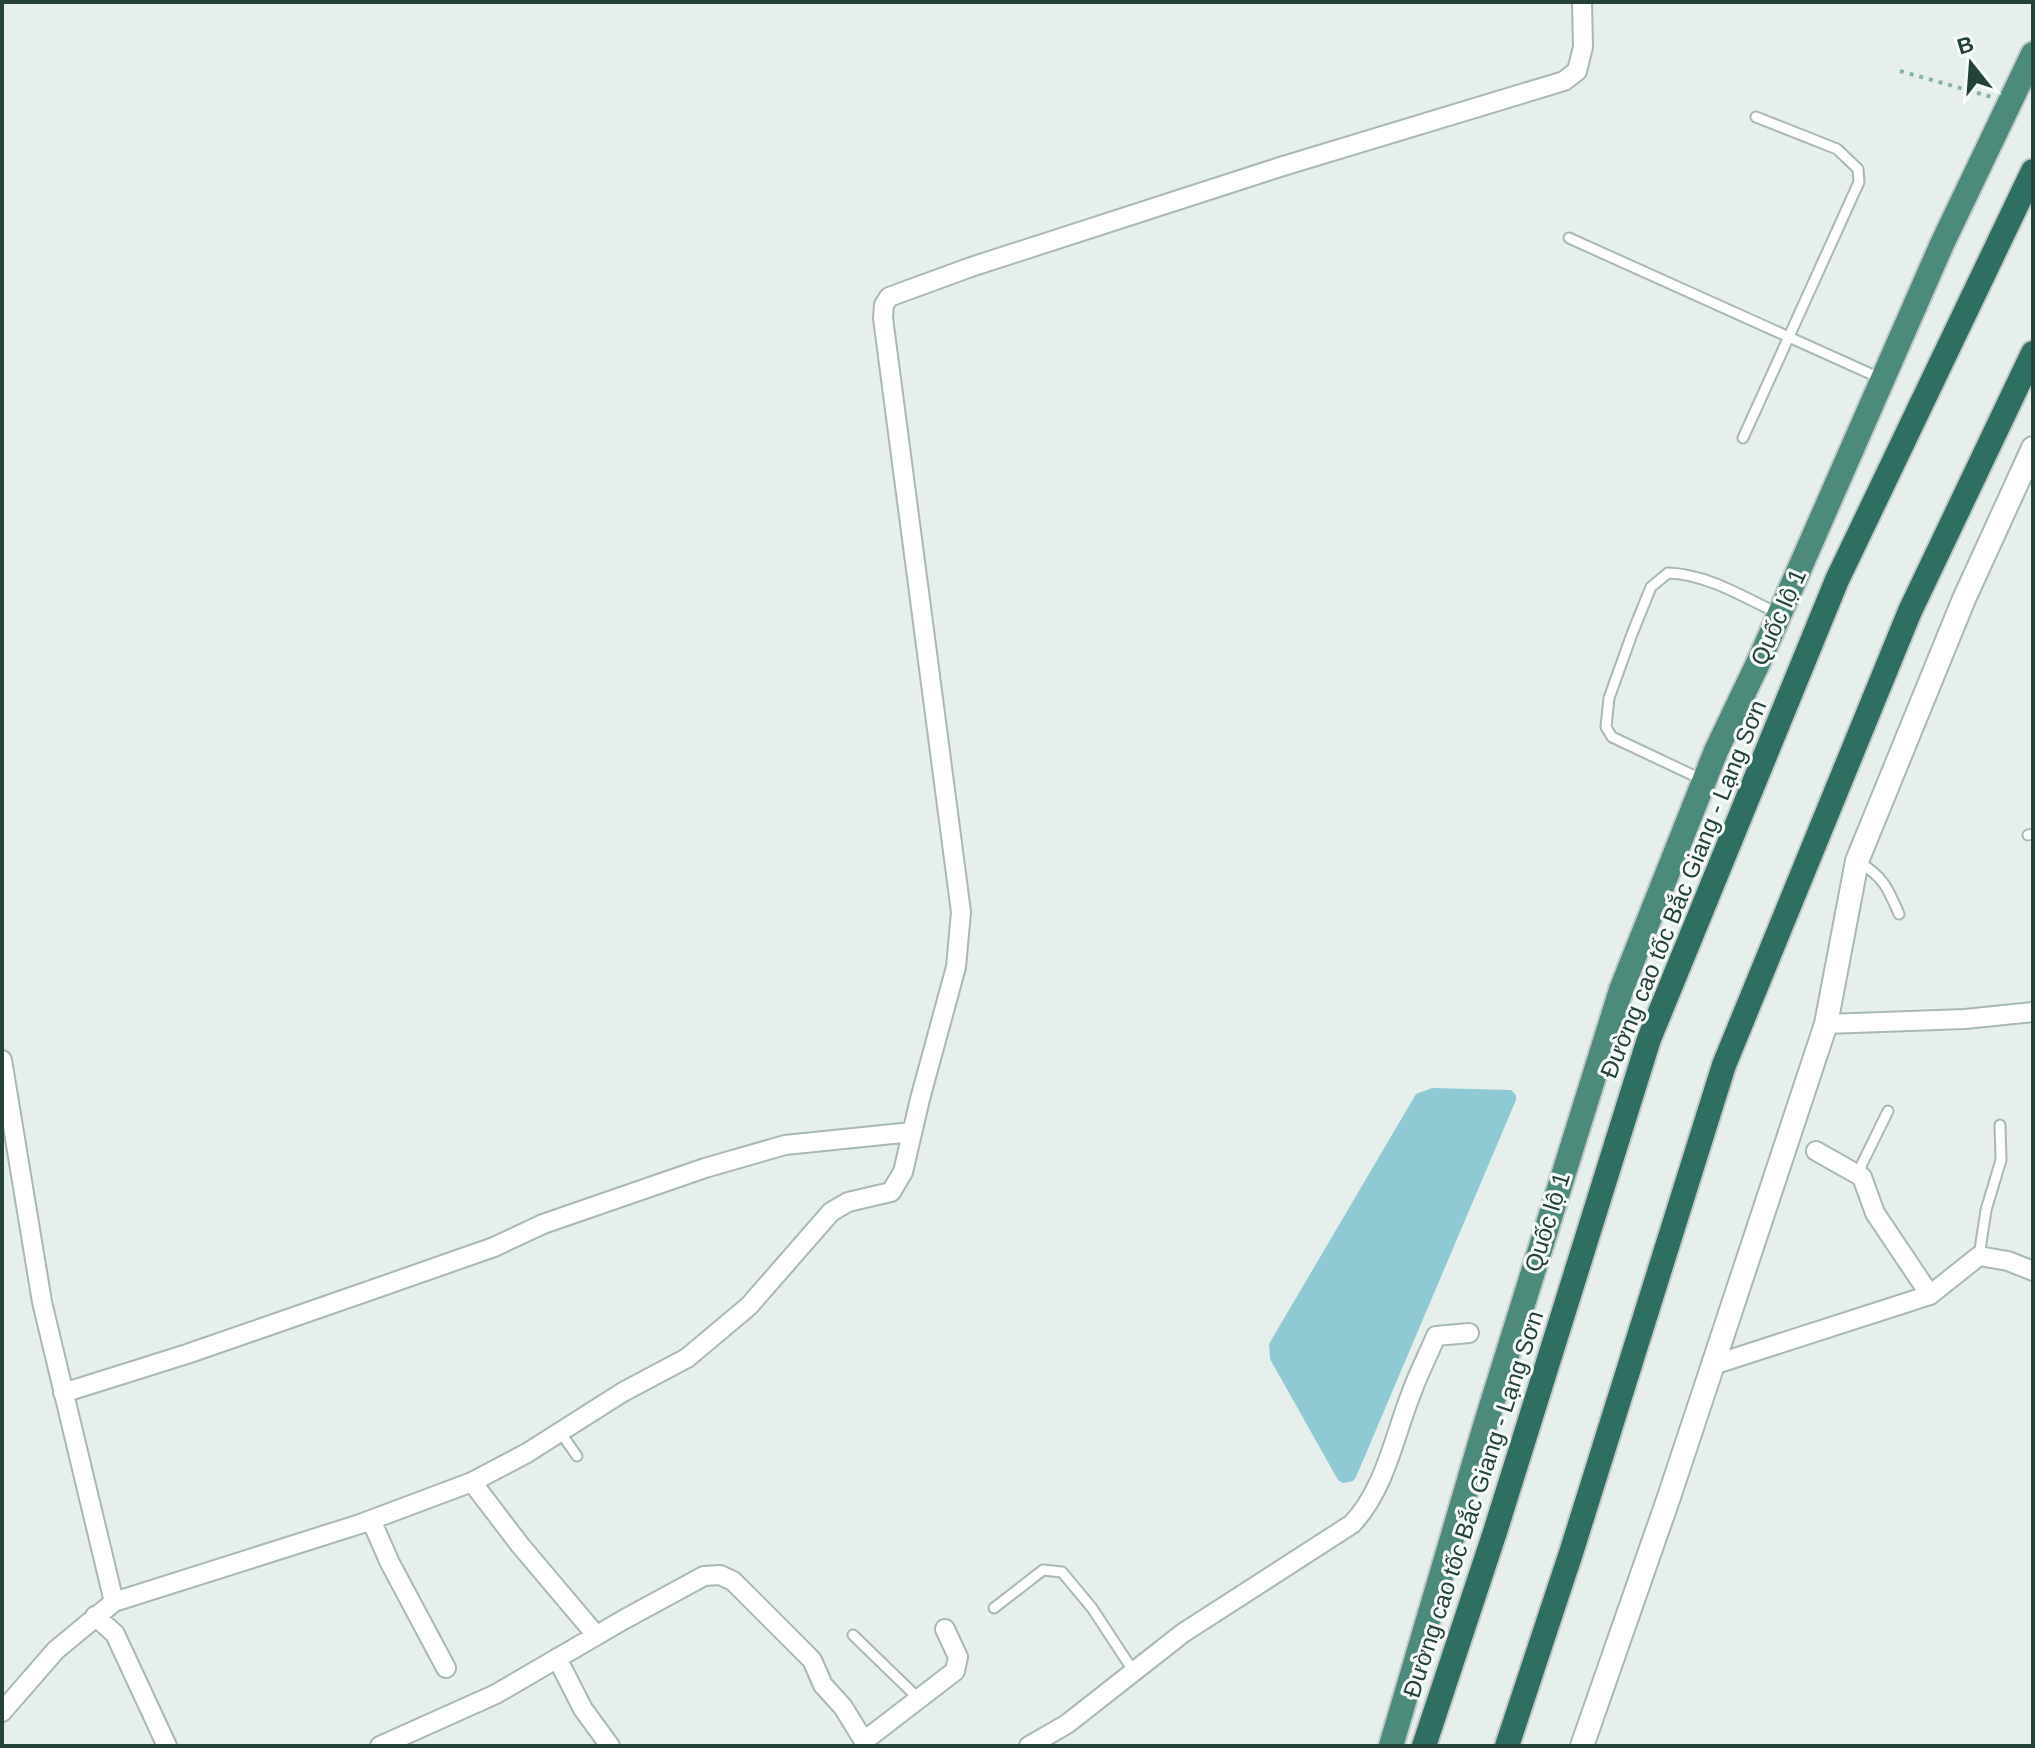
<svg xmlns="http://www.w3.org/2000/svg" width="2035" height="1748" viewBox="0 0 2035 1748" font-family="Arial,sans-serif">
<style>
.water{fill:#8ec9d4}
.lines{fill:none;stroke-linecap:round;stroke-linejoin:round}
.service-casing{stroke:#a8b8b2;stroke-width:13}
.minor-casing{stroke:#a8b8b2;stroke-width:22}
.tertiary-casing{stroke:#a8b8b2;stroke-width:26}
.trunk-casing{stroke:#c2cac8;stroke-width:28}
.motorway-casing{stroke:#c2cac8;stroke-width:28}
.path{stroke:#86b3a5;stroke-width:4;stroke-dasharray:4 6;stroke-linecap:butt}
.service{stroke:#fff;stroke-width:9}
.minor{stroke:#fff;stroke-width:18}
.tertiary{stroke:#fff;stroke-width:22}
.trunk{stroke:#4c8a7c;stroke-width:24}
.motorway{stroke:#2f6f62;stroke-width:24}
.labels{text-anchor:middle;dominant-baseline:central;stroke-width:6;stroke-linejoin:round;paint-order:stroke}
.street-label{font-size:24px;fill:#24423a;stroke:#f7fbf9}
</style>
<rect width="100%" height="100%" fill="#e6efeb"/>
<path class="water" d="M1432 1088 1511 1090 1516 1095V1100L1356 1477 1353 1481 1343 1483 1338 1480 1270 1359 1269 1344 1416 1094Z"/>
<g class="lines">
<defs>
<path id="service" d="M1569 238 1882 379
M1743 438 1859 182 1858 169 1837 149 1756 117
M1701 779 1612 737 1606 727 1609 698 1632 634 1651 587 1668 573C1706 574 1742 596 1777 613
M2028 835 2033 834
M1857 861C1883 876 1888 888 1899 914
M1862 1177 1861 1166 1888 1111
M1979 1256 1986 1210 2001 1160 2000 1125
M560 1432 577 1456
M994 1608 1043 1570 1062 1572 1092 1608 1134 1672
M853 1635 919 1699"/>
<path id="minor" d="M1826 1024 1965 1019 2033 1012
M2 1060 42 1302 114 1602
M1816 1151 1862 1177 1875 1213 1930 1295
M1713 1365 1930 1295 1979 1256 2008 1261 2033 1271
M63 1393 187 1354 357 1295 494 1247 543 1224 705 1168 785 1145 912 1132
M472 1482 520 1545 596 1635
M371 1520 390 1563 446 1668
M95 1616 115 1634 167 1746
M557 1658 583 1709 610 1746
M2 1712 56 1650 114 1602 360 1524 472 1482 527 1453 623 1392 687 1358 749 1306 831 1212 848 1202 891 1192 903 1172 920 1099 956 967 961 912 883 318 884 305 889 297 971 267 1280 167 1564 81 1577 71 1583 47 1582 2
M864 1741 955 1671 958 1657 945 1629
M380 1746 496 1694 623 1620 704 1576 720 1575 733 1581 812 1660 823 1685 843 1707 867 1746
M1029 1746 1067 1724 1183 1633 1352 1524C1385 1489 1394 1437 1411 1394 1418 1374 1428 1355 1436 1336L1469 1333"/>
<path id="tertiary" d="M1582 1746 1669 1497 1826 1024 1857 861 1964 599 2033 448"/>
<path id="trunk" d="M1391 1746 1485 1426 1621 990 1716 751 1759 661 1942 244 2033 54"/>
<path id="motorway" d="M1424 1746 1495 1532 1649 1039 1837 580 2033 171
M1507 1746 1571 1553 1724 1065 1910 611 2033 353"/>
</defs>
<use href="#service" class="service-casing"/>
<use href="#minor" class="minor-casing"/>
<use href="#tertiary" class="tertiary-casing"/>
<use href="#trunk" class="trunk-casing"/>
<use href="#motorway" class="motorway-casing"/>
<path class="path" d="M1900 71 1992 97"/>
<use href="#service" class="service"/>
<use href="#minor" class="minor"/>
<use href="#tertiary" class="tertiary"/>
<use href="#trunk" class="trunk"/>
<use href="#motorway" class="motorway"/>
</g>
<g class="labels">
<g class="street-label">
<text transform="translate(1778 617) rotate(-66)">Quốc lộ 1</text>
<text transform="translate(1683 889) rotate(-68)">Đường cao tốc Bắc Giang - Lạng Sơn</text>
<text transform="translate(1547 1222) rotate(-73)">Quốc lộ 1</text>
<text transform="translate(1473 1504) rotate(-72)">Đường cao tốc Bắc Giang - Lạng Sơn</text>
</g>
</g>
<rect width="2035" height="1748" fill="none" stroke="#24423a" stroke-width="8"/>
<g transform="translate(1971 64) rotate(343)" stroke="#f7fbf9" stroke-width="6" paint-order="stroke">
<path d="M0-6L14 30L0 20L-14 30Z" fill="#24423a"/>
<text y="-12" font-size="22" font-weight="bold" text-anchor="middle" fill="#24423a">B</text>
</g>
</svg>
